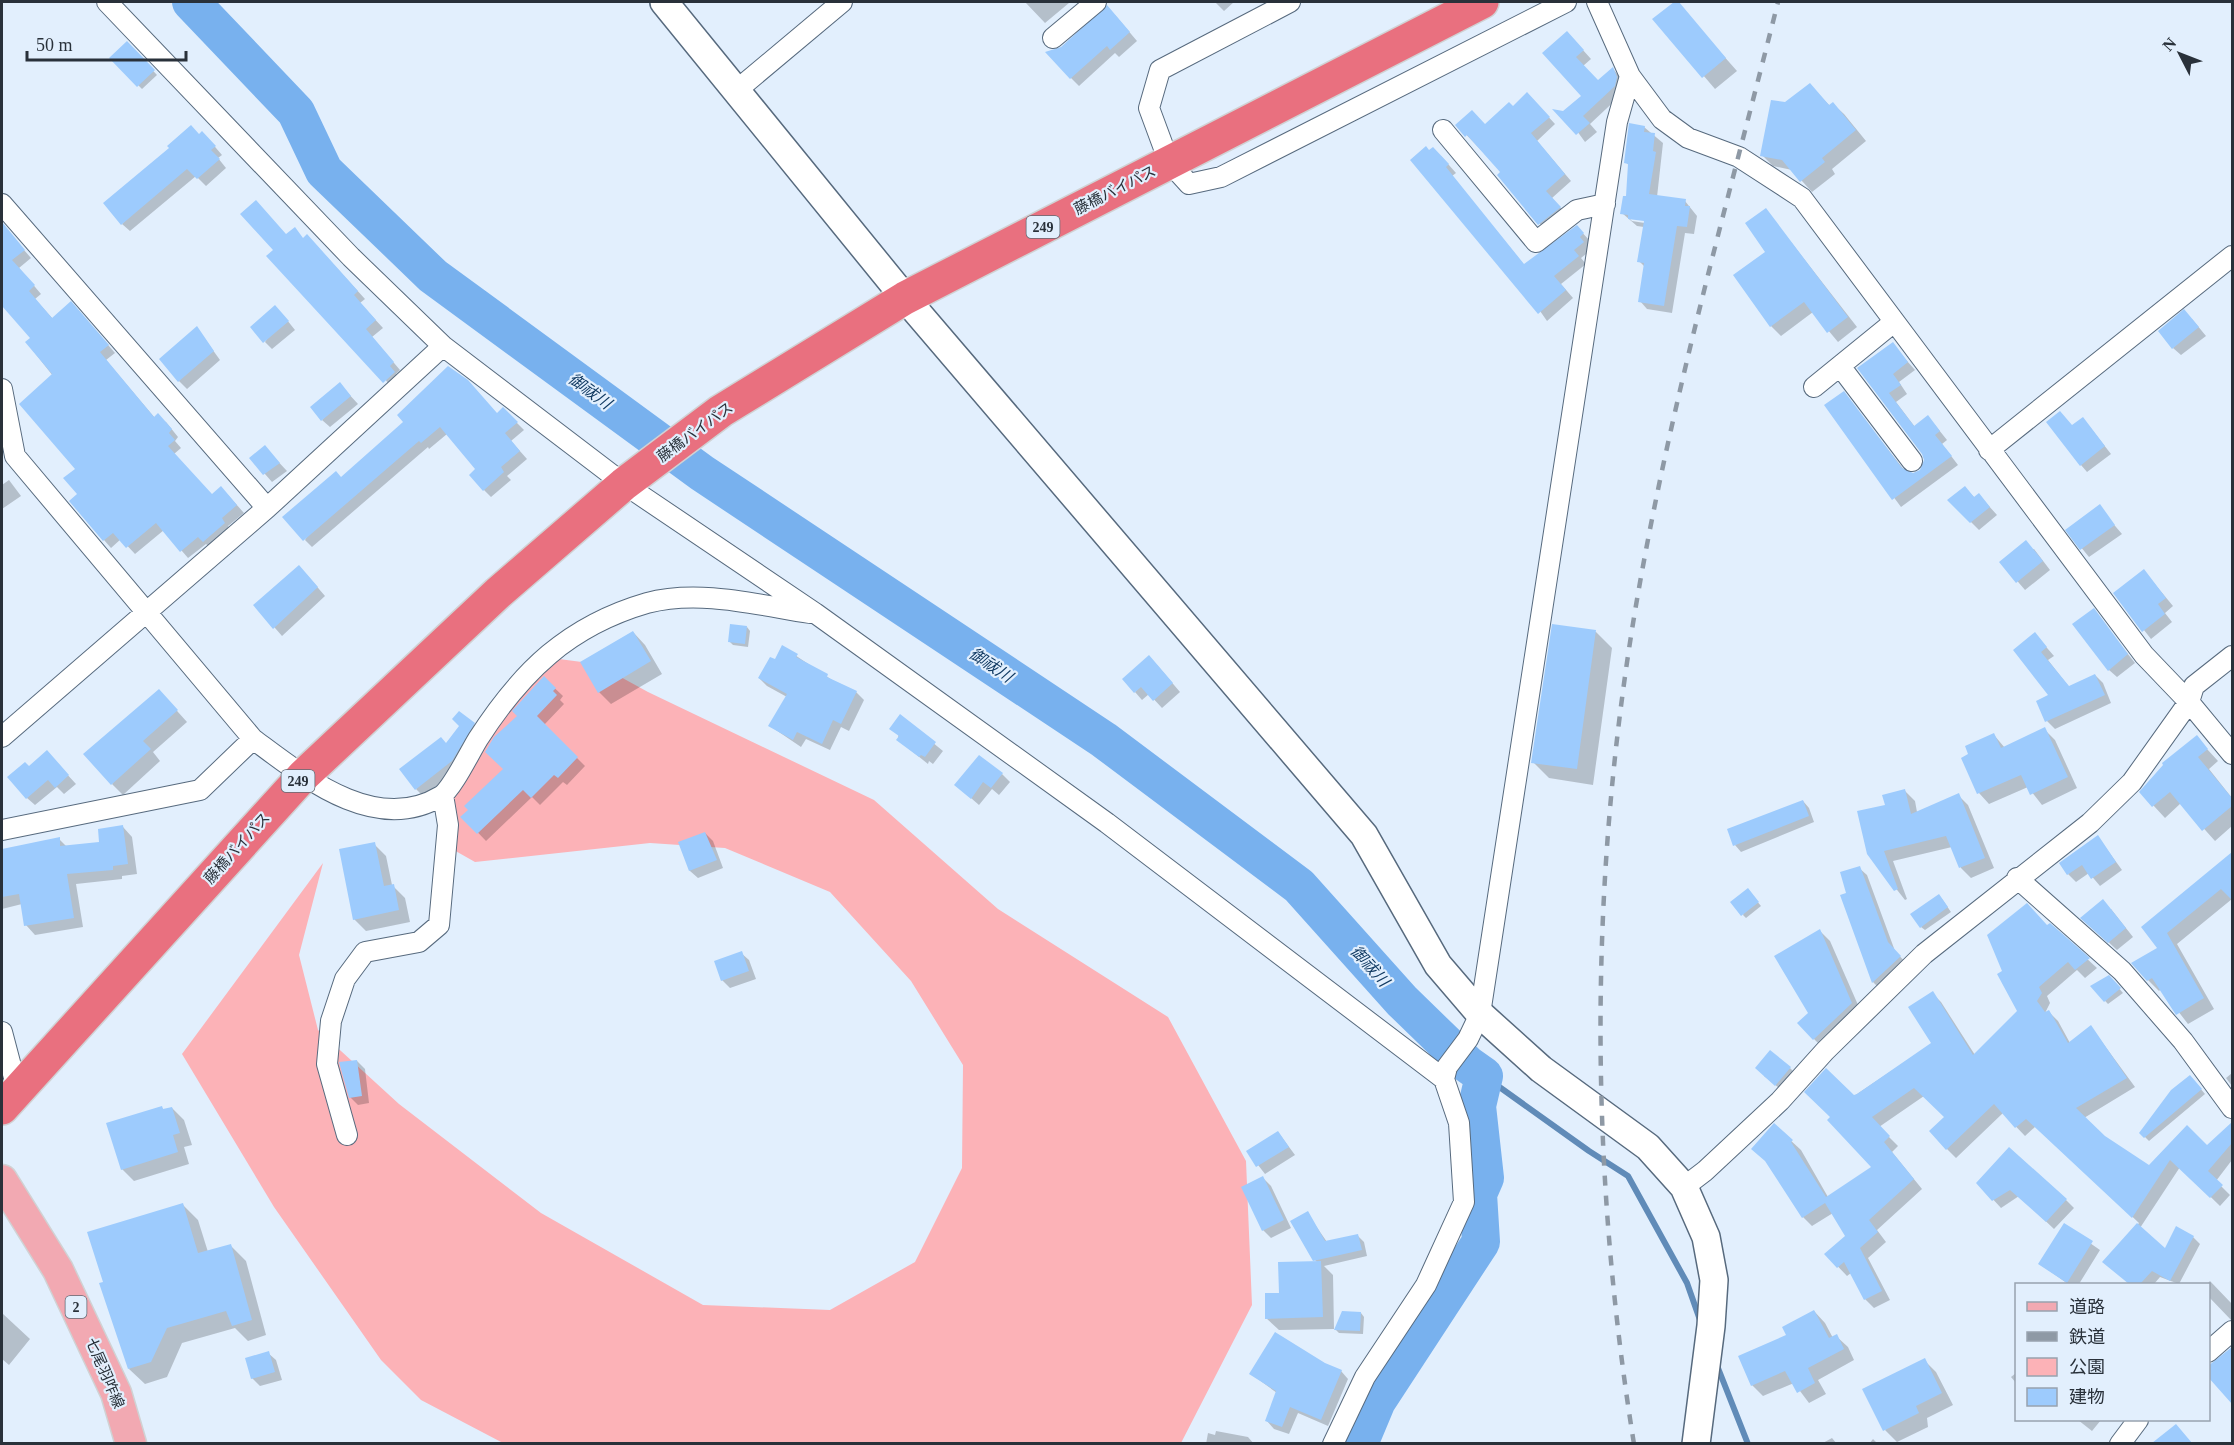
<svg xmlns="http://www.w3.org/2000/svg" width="2234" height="1445" viewBox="0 0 2234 1445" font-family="'Times New Roman','Noto Sans JP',serif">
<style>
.green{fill:#fcb2b7}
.shadow{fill:#0003;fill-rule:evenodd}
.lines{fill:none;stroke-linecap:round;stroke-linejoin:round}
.stream{stroke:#608bb8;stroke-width:6}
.river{stroke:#78b1ee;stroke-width:38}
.building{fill:#9dcbfd}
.street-casing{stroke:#576a7e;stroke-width:22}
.secondary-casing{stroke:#576a7e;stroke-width:30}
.primary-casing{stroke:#d0d2d4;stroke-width:33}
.highway-casing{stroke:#d0d2d4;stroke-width:36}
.street{stroke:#fff;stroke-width:20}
.secondary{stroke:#fff;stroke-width:27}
.primary{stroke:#f2a9b2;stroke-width:30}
.highway{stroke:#e9707f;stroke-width:33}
.rail{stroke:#8e99a5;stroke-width:4.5;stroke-dasharray:10 10;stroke-linecap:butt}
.labels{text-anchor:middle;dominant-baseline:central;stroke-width:4.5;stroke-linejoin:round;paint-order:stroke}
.shield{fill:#e2effd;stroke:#606a74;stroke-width:1.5}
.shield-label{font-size:14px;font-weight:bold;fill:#29313a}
.street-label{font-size:15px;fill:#29313a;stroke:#e2effd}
.water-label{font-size:16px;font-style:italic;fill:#113a62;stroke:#e2effd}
</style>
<rect width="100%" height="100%" fill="#e2effd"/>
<path class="green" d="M559 659 597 664 648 692 874 800 998 909 1168 1017 1246 1161 1252 1305 1181 1443H503L421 1400 381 1360 274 1207 182 1054 323 863 299 955 318 1030 399 1104 541 1213 703 1305 830 1310 915 1262 962 1168 963 1065 911 981 830 892 725 848 650 843 475 862 445 845V810L485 716Z"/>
<path class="shadow" d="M1025 2H1067L1069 3 1045 23Z
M1215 2H1234L1224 11Z
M1676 2 1737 71 1715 89 1655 19Z
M1115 15 1137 41 1119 57 1115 53 1079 86 1071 78 1061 49Z
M1574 40 1591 59 1583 66 1598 82 1613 69 1620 77 1622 94 1590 124 1597 132 1585 142 1564 113 1583 96 1544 53Z
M127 43 157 75 142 89 111 58Z
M1810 85 1830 106 1833 104 1844 114 1866 141 1832 169 1835 174 1812 192 1792 170 1773 166 1762 155 1786 104Z
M1534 101 1555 124 1537 141 1571 181 1552 198 1567 215 1546 231 1499 175 1502 172 1457 125 1485 126Z
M1644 127 1663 143 1657 197 1685 201 1697 216 1694 234 1685 233 1672 313 1647 309 1640 301 1645 267 1639 261 1644 227 1637 226 1622 213 1628 198 1630 167 1626 162ZM1628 217 1651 221V224L1632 221Z
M199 136 210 141 222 155 218 158 226 168 206 186 196 176 130 231 122 224Z
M1429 152 1441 156 1456 173 1452 176 1525 266 1577 227 1591 242 1587 245 1591 250 1581 258 1586 264 1561 284 1573 298 1547 321Z
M1766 210 1857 327 1838 342 1813 312 1781 336 1771 326Z
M2 225 31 258 19 268 41 294 35 299 53 319 78 310 115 353 106 360 155 418 166 422 178 437 175 441 181 448 174 454 212 496 228 495 244 513 228 526 231 531 211 548 206 544 188 558 164 530 135 554 121 539 111 548 104 540 79 494 77 469 53 376 27 343 32 339 2 304V296L8 290 2 283Z
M286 236 315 244 365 299 360 303 383 328 372 337 400 370 396 374 401 380 392 389Z
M283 315 295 330 272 349 265 342Z
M2192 319 2206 336 2181 355 2173 348Z
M197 328 220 360 187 389 179 381Z
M1892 344 1915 370 1899 382 1907 394 1896 402 1915 427 1935 425 1947 440 1942 444 1958 465 1901 507 1826 406 1843 393 1905 471 1913 475 1921 471 1926 460 1923 453 1859 368Z
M347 392 358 404 330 427 322 420Z
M503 409 524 430 511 441 527 459 507 476 511 480 491 497 484 490 477 470 447 434 429 449 428 447 312 547 305 540 342 479 405 422 497 414Z
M2089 426 2111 454 2087 472 2081 465 2073 427Z
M272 455 287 471 272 482 251 458Z
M9 480 21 496 2 509V485Z
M1965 488 1975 498 1979 495 1997 515 1979 530 1949 500Z
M2104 513 2122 534 2089 557 2067 530Z
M2034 549 2050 570 2025 590 2001 562Z
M2144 571 2173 606 2165 613 2172 622 2151 639 2115 593Z
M307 575 325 596 282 636 255 605Z
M2100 619 2135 663 2117 677 2109 670Z
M1553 626 1596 632 1612 648 1593 785 1549 778 1533 762Z
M747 627 750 631 748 647 733 645 729 641Z
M633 632 645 645 662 674 611 704 599 692Z
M2035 634 2054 656 2048 660 2069 687 2095 675 2103 683 2111 703 2055 729 2047 721 2051 696Z
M783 647 835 682 856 692 864 700 849 731 841 727 830 750 806 739 801 747 770 726 787 697 767 686 759 678 775 661Z
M1157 665 1180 692 1162 708 1149 694 1142 700 1135 692Z
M544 678 563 696 560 700 564 704 544 725 585 766 567 785 563 782 540 805 532 797 486 841 463 817 505 769 520 716Z
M169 702 187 722 153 752 160 761 123 795 112 784Z
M900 716 943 751 933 764 929 761 928 764 898 740Z
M474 724 481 731 459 768 423 796 416 789 447 744Z
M2044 729 2055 740 2077 788 2042 805 2028 787 1989 804 1979 793 1963 759 1994 735 2005 748Z
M2196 737 2218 761 2209 769 2232 798V826L2215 841 2181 803 2165 818 2141 792Z
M54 760 76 784 64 794 57 787 35 805 27 798 29 768Z
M1002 774 1010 782 999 795 992 789 979 805 956 785Z
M1905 791 1915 801 1917 812 1958 795 1968 805 1994 868 1971 878 1961 868 1952 847 1893 861 1907 899 1905 900 1869 854 1886 806Z
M1803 801 1809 808 1814 822 1741 852 1735 845Z
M123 827 132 837 137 874 122 876V879L76 884 83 927 35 935 26 925 22 904 2 909V851L59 839 67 847 101 843Z
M705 833 713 841 723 868 698 878 690 871 679 843Z
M2098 837 2122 870 2100 886 2089 873 2076 882 2068 874Z
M374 844 386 856 392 885 405 898 410 922 366 931 354 919Z
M2226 860 2232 866V899L2177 944 2214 1009 2188 1024 2161 989 2159 991 2148 980 2160 948 2143 927Z
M1859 868 1867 875 1895 951 1907 964 1880 989 1873 982 1848 894Z
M1751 894 1761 906 1746 918 1743 915Z
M1942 899 1951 912 1925 930 1921 927Z
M2111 909 2133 937 2117 950 2090 925Z
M2050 925 2097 968 2085 978 2077 970 2047 996 2050 1003 2044 1015 2049 1012 2058 1021 2070 1043 2091 1027 2135 1087 2084 1118 2104 1137 2149 1167 2207 1147 2232 1124V1160L2216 1181 2230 1195 2220 1206 2180 1167 2140 1228 2165 1250 2193 1237 2200 1244 2179 1284 2160 1277 2154 1284H2130L2104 1262 2139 1223 2036 1126 2025 1136 2003 1113 1956 1158 1947 1149 1946 1117 1924 1096 1879 1127 1898 1146 1892 1152 1922 1189 1877 1230 1886 1242 1868 1258 1890 1300 1874 1308 1865 1299 1851 1273 1847 1276 1826 1254 1847 1236 1833 1213 1812 1226 1803 1217 1774 1125 1801 1150 1828 1197 1874 1168 1854 1096 1933 1043 1932 993 1941 1002 1975 1055 2019 1011Z
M1820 931 1830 941 1862 1014 1825 1050 1799 1024 1809 1014Z
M741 953 749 960 756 979 730 988 722 980Z
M2109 977 2123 993 2108 1004 2092 987Z
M357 1061 365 1069 369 1103 358 1105 350 1097Z
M1790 1068 1798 1076 1784 1092 1764 1076Z
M2232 1073V1086L2226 1078Z
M2194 1081 2205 1094 2149 1141 2141 1133Z
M162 1108 165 1111 172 1108 184 1120 192 1145 184 1147 189 1164 134 1181 122 1169Z
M1278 1132 1295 1155 1265 1174 1248 1152Z
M1263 1178 1271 1186 1291 1228 1271 1238 1263 1230Z
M1978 1183 2066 1200 2074 1208 2054 1229 2019 1196 2001 1208Z
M183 1205 198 1220 208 1252 231 1246 246 1261 266 1335 248 1341 235 1328 182 1343 167 1377 145 1384 129 1369Z
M1307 1213 1327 1242 1358 1236 1364 1242 1367 1256 1324 1266 1333 1275 1334 1329 1279 1330 1266 1318 1280 1294 1318 1263 1315 1260Z
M2064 1225 2100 1250 2079 1284H2068L2040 1264Z
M2210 1281 2232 1304V1321L2208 1296 2207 1284Z
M1814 1311 1825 1323 1833 1338 1836 1336 1848 1347 1854 1360 1818 1380 1826 1394 1809 1403 1794 1383 1763 1396 1752 1385 1788 1335Z
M2 1313 30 1339 9 1365 2 1359Z
M1361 1313 1364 1317 1363 1334 1339 1333 1336 1330Z
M2232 1348V1402L2208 1374V1368Z
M268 1353 276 1360 282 1380 260 1386 252 1378Z
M1924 1360 1936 1372 1953 1405 1927 1418 1928 1427 1897 1442 1885 1430Z
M1324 1364 1341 1371 1348 1379 1328 1426 1298 1413 1289 1434 1274 1429 1267 1421 1277 1393 1251 1374Z
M2016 1373V1383L2011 1377Z
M2078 1420H2101L2092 1431Z
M1216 1431 1248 1437 1254 1444H1206L1208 1433 1215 1435Z
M1832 1438 1837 1444H1821Z
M1873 1439 1878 1444H1869Z"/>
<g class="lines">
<path class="stream" d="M1484 1076 1589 1151 1628 1176 1687 1283 1700 1320
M1716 1363 1748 1444"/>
<path class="river" d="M191 2 296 112 324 171 433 276 702 473 1104 740 1299 886 1402 1001 1467 1064 1484 1076 1477 1106 1485 1178 1478 1194 1481 1242 1377 1401 1359 1444"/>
</g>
<path class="building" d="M1674 2H1679L1726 58 1702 78 1652 19Z
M1107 5 1130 32 1110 50 1107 46 1070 79 1045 52 1061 47Z
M1567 31 1584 50 1576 57 1598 80 1613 67 1617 77 1615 86 1583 116 1590 123 1576 135 1552 109 1563 111 1581 96 1542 53Z
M127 41 155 70 137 87 109 58Z
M1810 83 1829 105 1833 102 1856 130 1822 158 1825 162 1800 182 1782 160 1760 156 1771 100 1785 102Z
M1527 92 1550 117 1531 133 1565 174 1546 191 1561 207 1538 225 1497 175 1500 172 1467 135 1465 137 1455 125 1472 110 1485 124 1509 102 1513 106Z
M1629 123 1645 126 1644 132 1655 133 1653 151 1656 152 1649 194 1686 199 1685 206H1690L1687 227 1677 226 1664 306 1638 302 1644 263 1637 262 1644 221 1628 219V215L1620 214 1623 196H1626L1628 164 1624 163Z
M191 125 199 134 202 131 216 146 211 150 220 159 197 179 187 169 121 225 103 203 169 148 167 146Z
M1426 146 1429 150 1433 147 1449 164 1446 167 1524 264 1577 225 1584 233 1580 237 1584 242 1574 250 1579 256 1554 276 1566 290 1538 314 1410 160Z
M256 200 286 234 295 227 303 238 307 234 358 291 354 295 376 320 366 329 394 362 390 366 395 372 383 383 266 256 273 250 240 214Z
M1766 208 1848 317 1827 333 1804 302 1770 327 1733 275 1765 252 1745 223Z
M2 222 25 250 12 260 35 285 29 291 52 318 71 301 109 345 100 352 154 417 158 413 172 429 169 433 175 440 168 446 212 494 221 486 237 505 222 518 225 523 203 542 198 537 180 552 156 523 126 548 113 533 103 541 69 501 77 494 63 478 75 469 19 404 52 374 25 342 30 338 2 306Z
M275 305 289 321 263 343 250 327Z
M2184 309 2199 327 2172 349 2158 331Z
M197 326 214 351 178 382 159 359Z
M1893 342 1908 362 1893 374 1901 385 1889 393 1914 426 1928 415 1940 431 1935 435 1952 456 1892 500 1824 405 1844 391 1902 468 1913 473 1920 470 1924 460 1922 454 1857 368Z
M448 366 468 380 497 413 503 407 518 422 505 433 520 451 501 467 504 472 483 491 469 475 475 469 440 427 421 443 419 441 303 541 282 517 336 471 341 477 403 422 397 415Z
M340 382 351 396 321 421 310 407Z
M2060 411 2072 425 2083 417 2105 446 2080 466 2046 422Z
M265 445 280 463 263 475 249 458Z
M1965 486 1974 497 1979 493 1990 507 1970 523 1947 500Z
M2100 504 2115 525 2080 550 2065 530Z
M2026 540 2043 561 2016 583 1999 562Z
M299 565 318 587 273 629 253 605Z
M2144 569 2166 598 2158 604 2165 614 2142 632 2113 593Z
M2094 608 2128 654 2108 671 2072 624Z
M730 624 747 626 745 644 728 642Z
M1552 624 1596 630 1577 769 1531 763Z
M633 631 651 661 598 693 580 662Z
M2035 632 2047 647 2041 652 2069 686 2095 674 2105 695 2045 722 2036 701 2048 695 2013 650Z
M782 645 798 654 796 657 828 674 827 677 857 691 841 724 833 720 822 744 797 732 793 740 768 726 787 694 758 678 770 657 775 659Z
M1149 655 1173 683 1153 701 1141 687 1134 693 1122 679Z
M544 676 556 688 553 691 557 695 537 716 578 757 558 778 554 775 531 798 523 790 477 834 460 817 468 810 464 806 503 769 485 752 494 737 517 716 512 711Z
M159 689 178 710 143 741 151 749 111 785 83 754Z
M459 711 475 723 452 761 415 790 399 769 441 737 446 743 459 726 452 719Z
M900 714 936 742 925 757 921 755 919 757 896 740 899 736 889 729Z
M2045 727 2068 777 2030 795 2021 775 1977 794 1961 758 1968 754 1965 746 1994 733 2001 748Z
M2197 735 2208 749 2198 757 2232 798V806L2202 831 2170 792 2152 807 2139 792 2163 765 2162 763Z
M47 750 69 775 55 788 48 780 26 799 7 777 25 762 29 766Z
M979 755 1003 773 991 788 983 782 971 799 954 785Z
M1905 789 1911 814 1959 793 1985 858 1959 868 1946 836 1884 851 1898 889 1894 891 1867 854 1857 811 1885 805 1882 795Z
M1803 800 1809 816 1733 846 1727 829Z
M123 825 128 864 113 866V870L67 874 74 918 24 926 19 894 2 897V849L60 837V846L99 842 98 829Z
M705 832 717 860 689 871 678 842Z
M2098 835 2116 862 2091 879 2082 865 2067 875 2059 863Z
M375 842 384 886 394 884 399 910 353 920 339 849Z
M2232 852V900L2221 889 2167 933 2204 998 2176 1015 2152 978 2147 981 2131 963 2157 948 2141 927Z
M1860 866 1888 942 1901 956 1872 983 1840 895 1846 893 1840 872Z
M1748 888 1759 902 1741 916 1730 902Z
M1939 894 1948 907 1920 928 1910 914Z
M2103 899 2126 928 2108 943 2080 918Z
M2027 903 2047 925 2050 923 2090 958 2075 970 2068 962 2039 987 2042 993 2037 1001 2045 1012 2049 1010 2068 1043 2091 1025 2127 1078 2076 1108 2105 1136 2149 1165 2187 1125 2207 1145 2232 1122V1143L2208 1171 2223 1185 2210 1198 2170 1160 2132 1218 2026 1119 2015 1128 1994 1104 1946 1150 1929 1131 1944 1117 1914 1088 1872 1117 1890 1136 1884 1142 1914 1179 1869 1220 1878 1232 1860 1248 1882 1291 1864 1300 1844 1262 1837 1268 1824 1254 1845 1236 1825 1203 1802 1218 1765 1161 1751 1149 1774 1123 1793 1140 1791 1142 1826 1197 1871 1167 1827 1120 1830 1117 1804 1092 1826 1068 1854 1095 1857 1094 1931 1043 1908 1007 1933 991 1973 1055 2017 1011 1997 974 2002 971 1987 935Z
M1820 929 1852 1003 1813 1040 1797 1023 1808 1013 1774 956Z
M742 951 749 971 721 981 714 961Z
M2109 975 2121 988 2104 1002 2090 986Z
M1770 1050 1791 1067 1775 1086 1755 1068Z
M357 1060 362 1096 349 1098 339 1062Z
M2190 1075 2202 1089 2144 1138 2139 1133 2171 1090Z
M162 1106 163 1109 172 1107 180 1133 173 1135 178 1152 121 1170 106 1123Z
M1278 1131 1289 1147 1256 1167 1246 1151Z
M2009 1147 2067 1199 2046 1222 2010 1190 1992 1201 1976 1183Z
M1263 1176 1284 1220 1262 1231 1241 1187Z
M183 1203 198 1253 231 1244 252 1320 232 1326 226 1311 167 1328 151 1362 128 1369 99 1283 103 1282 87 1232Z
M1308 1211 1325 1241 1358 1234 1362 1250 1313 1261 1290 1221Z
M2064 1223 2093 1241 2067 1283 2038 1264Z
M2137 1223 2165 1248 2176 1226 2194 1236 2170 1281 2152 1271 2140 1284H2129L2102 1262Z
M1321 1261 1323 1317 1265 1319V1293H1279L1278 1262Z
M1814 1310 1829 1338 1837 1334 1844 1349 1808 1368 1815 1383 1797 1393 1785 1371 1751 1386 1738 1356 1786 1335 1782 1327Z
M1342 1311 1361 1312 1360 1331 1334 1330Z
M1275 1332 1325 1363 1342 1370 1321 1420 1290 1407 1282 1427 1265 1421 1276 1391 1249 1374Z
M2232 1347V1404L2208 1377V1366Z
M269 1351 275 1372 251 1379 245 1358Z
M1925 1358 1942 1393 1916 1406 1919 1413 1883 1431 1862 1389Z
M2176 1424 2192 1443H2152Z"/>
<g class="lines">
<defs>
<path id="street" d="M107 2 351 257 443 346 624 484 815 613 1107 823 1444 1079
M1290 2 1160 70 1149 108 1169 162 1189 184 1221 177 1566 2
M1597 2 1630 76 1662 119 1688 138 1739 157 1802 198 2144 655 2189 702 2232 754
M1053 38 1096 2
M737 90 842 2
M1443 130 1536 242 1577 210 1605 204
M2 204 267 508
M1840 366 1912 461
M1814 387 1894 322
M2 389 15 456 253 739
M1989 450 2232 256
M2 737 267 508 443 346
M2 830 200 790 253 739C303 776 375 836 441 796 452 789 470 752 478 739 521 672 568 626 647 603 699 589 758 605 810 613
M2017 878 2122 971 2183 1041 2232 1108
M2 1032 17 1089
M347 1135 327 1064 331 1021 345 979 365 952 419 942 439 925 448 825 443 795
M1684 1187 1705 1171 1780 1101 1825 1051 1924 954 2090 823 2132 782 2189 702 2194 686 2232 656
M2208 1352 2232 1331
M1333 1444 1365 1377 1426 1285 1464 1202 1459 1123 1444 1079 1447 1067 1468 1039 1480 1014 1617 122 1630 76
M2120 1444 2138 1420"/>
<path id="secondary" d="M664 2 905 298 1364 835 1438 965 1480 1014 1541 1069 1648 1147 1684 1187 1706 1237 1714 1280 1711 1326 1696 1444"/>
<path id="primary" d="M2 1180 58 1270 116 1393 131 1444"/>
<path id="highway" d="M2 1108 303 776 498 593 624 484 721 411 905 298 1482 2"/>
</defs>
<use href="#street" class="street-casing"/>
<use href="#secondary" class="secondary-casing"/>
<use href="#primary" class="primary-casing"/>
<use href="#highway" class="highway-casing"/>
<use href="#street" class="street"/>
<use href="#secondary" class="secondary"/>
<use href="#primary" class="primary"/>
<use href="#highway" class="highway"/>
<path class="rail" d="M1634 1444C1587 1153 1589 856 1643 566 1678 376 1731 189 1778 2"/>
</g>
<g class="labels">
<g class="shield">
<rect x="1026.5" y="216" width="33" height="22" rx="4.5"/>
<rect x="281.5" y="770" width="33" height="22" rx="4.5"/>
<rect x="65.5" y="1296" width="21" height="22" rx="4.5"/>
</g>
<g class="shield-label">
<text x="1043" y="227">249</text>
<text x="298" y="781">249</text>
<text x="76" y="1307">2</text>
</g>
<g class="street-label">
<text transform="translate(1115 190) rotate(-27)">藤橋バイパス</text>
<text transform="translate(695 432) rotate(-36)">藤橋バイパス</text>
<text transform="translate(237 848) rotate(-48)">藤橋バイパス</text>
<text transform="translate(105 1373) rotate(67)">七尾羽咋線</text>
</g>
<g class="water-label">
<text transform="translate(590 391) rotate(36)">御祓川</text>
<text transform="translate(991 665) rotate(34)">御祓川</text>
<text transform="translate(1370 966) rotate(48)">御祓川</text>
</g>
</g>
<rect width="2234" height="1445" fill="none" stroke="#29313a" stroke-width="6"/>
<rect x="2015" y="1283" width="195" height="138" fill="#e2effd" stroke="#98a3af" stroke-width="1.5"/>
<rect x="2027" y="1302" width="30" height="9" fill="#f2a9b2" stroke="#98a3af" stroke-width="1.5"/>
<text x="2069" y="1313" font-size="18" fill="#29313a">道路</text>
<rect x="2027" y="1332" width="30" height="9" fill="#8e99a5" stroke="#98a3af" stroke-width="1.5"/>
<text x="2069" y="1343" font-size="18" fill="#29313a">鉄道</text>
<rect x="2027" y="1358" width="30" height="18" fill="#fcb2b7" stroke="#98a3af" stroke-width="1.5"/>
<text x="2069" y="1373" font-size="18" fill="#29313a">公園</text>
<rect x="2027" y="1388" width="30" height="18" fill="#9dcbfd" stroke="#98a3af" stroke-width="1.5"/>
<text x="2069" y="1403" font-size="18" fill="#29313a">建物</text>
<g transform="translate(2180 54) rotate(312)" stroke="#e2effd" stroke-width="4.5" paint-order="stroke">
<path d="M0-4.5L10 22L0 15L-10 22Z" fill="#29313a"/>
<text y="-9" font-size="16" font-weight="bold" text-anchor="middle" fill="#29313a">N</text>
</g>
<path d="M27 51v9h159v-9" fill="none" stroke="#29313a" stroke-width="3"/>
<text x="36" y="51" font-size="18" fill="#29313a" stroke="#e2effd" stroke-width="4.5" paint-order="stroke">50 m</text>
</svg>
